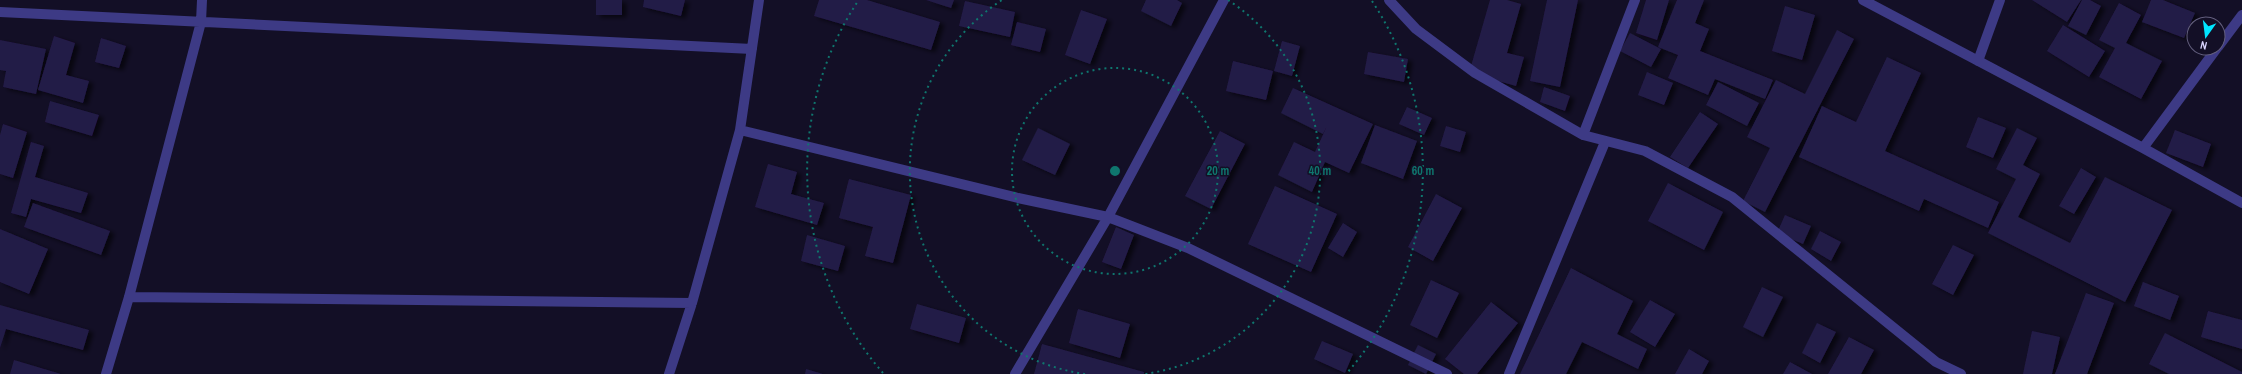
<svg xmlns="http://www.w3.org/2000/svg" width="2242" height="374" viewBox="0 0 2242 374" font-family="'Archivo Narrow',sans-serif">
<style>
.building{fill:#241b47;filter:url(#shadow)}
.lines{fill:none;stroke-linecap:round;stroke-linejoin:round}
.minor{stroke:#3d3a85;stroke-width:10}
.ring{fill:none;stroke:#0f766e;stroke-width:2;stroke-dasharray:2 4}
.centre{fill:#0f766e;stroke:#130f26;stroke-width:2}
.ring-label{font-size:12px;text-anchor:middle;font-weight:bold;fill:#0f766e;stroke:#130f26;stroke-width:3;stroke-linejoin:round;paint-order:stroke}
</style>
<defs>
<filter id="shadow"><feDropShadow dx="4.5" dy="2.5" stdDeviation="2" flood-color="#0009"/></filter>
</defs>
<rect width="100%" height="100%" fill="#130f26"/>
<path class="building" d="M596 0H622V15H596Z
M644 0H685L681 16 643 7Z
M819 0H867L940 22 931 50 814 16Z
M926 0H954L951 8Z
M1146 0H1177L1182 3 1171 26 1141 11Z
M1490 0H1507L1521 4 1507 53 1524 57 1516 86 1469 73Z
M1547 0H1578L1560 87 1530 81Z
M1646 0H1669L1657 40 1636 33Z
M1677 0H1704L1695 23 1709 29 1700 51 1773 80 1765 99 1715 79 1708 95 1668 78 1678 55 1658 47Z
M2032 0H2081L2067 22Z
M2082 0H2090L2101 6 2086 35 2068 26Z
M2151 0H2163L2195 13 2184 38 2142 22Z
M965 1 1015 12 1010 37 959 26Z
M2119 3 2141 15 2126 43 2162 61 2141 99 2099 77 2115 48 2099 40Z
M1785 6 1815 15 1802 60 1772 51Z
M1081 10 1107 19 1090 64 1065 55Z
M1017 22 1046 29 1040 52 1011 45Z
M2063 25 2105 51 2089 77 2047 51Z
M1837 30 1854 39 1765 212 1743 201 1770 148 1747 137 1776 80 1805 94Z
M1630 33 1661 49 1651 67 1620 51Z
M54 36 75 43 66 75 89 81 83 103 38 90Z
M101 38 126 46 119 68 95 62Z
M0 40 46 49 36 94 3 87 6 71 0 70Z
M1282 41 1300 46 1292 76 1274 71Z
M1368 52 1408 59 1404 82 1364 74Z
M1887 57 1921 73 1885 151 1999 202 1988 228 1924 199 1919 211 1799 157 1822 106 1856 122Z
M1233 61 1273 71 1266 100 1226 91Z
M1647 72 1673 83 1664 105 1638 95Z
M1718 82 1759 103 1747 126 1706 105Z
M1544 87 1570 96 1565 111 1540 102Z
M1293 88 1373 124 1349 173 1325 162 1312 192 1278 175 1294 142 1315 152 1327 126 1323 134 1281 113Z
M50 101 99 115 92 136 45 122Z
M1407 107 1432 118 1424 135 1399 124Z
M1700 112 1718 124 1688 168 1670 157Z
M1978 117 2006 128 1993 158 1966 147Z
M3 124 27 132 13 178 0 174V135Z
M1375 125 1417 141 1403 179 1361 163Z
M1446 126 1466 132 1460 152 1440 146Z
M1038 128 1070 144 1055 175 1022 160Z
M2017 128 2037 138 2023 165 2040 174 2018 217 2070 243 2105 177 2172 210 2125 302 1988 233 2016 179 1996 169Z
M2175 130 2211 144 2203 167 2166 153Z
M1220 131 1245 144 1211 209 1185 196Z
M31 142 44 146 35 177 88 193 81 213 31 199 26 217 11 213Z
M768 164 797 172 791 194 824 203 817 225 755 207Z
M2081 168 2096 177 2074 214 2059 206Z
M849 179 911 195 893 263 865 256 873 227 839 218Z
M1668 183 1723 212 1704 250 1648 221Z
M1275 186 1337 214 1311 272 1248 244Z
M1436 194 1462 208 1433 261 1408 247Z
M33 203 110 231 101 255 24 227Z
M1785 215 1811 226 1803 244 1777 233Z
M1343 223 1357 232 1343 257 1328 248Z
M1116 227 1134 235 1121 269 1102 262Z
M0 229 48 249 29 294 0 282Z
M1820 231 1841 242 1831 261 1811 249Z
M807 235 845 246 838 271 801 261Z
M1953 245 1974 255 1953 295 1932 284Z
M1571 268 1633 301 1617 334 1647 349 1638 369 1582 342 1566 374H1520Z
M1431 280 1459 293 1437 338 1410 325Z
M2143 282 2179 296 2170 320 2134 306Z
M1762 287 1783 297 1763 337 1743 327Z
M2086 293 2114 303 2087 374H2055Z
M1650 300 1675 314 1655 347 1630 332Z
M1491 302 1518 323 1477 374H1464L1445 359Z
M917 304 966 318 959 343 910 329Z
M0 305 89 330 83 350 6 329 0 348Z
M1078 309 1130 324 1120 358 1069 343Z
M2208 311 2242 320V349L2201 337Z
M1817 323 1836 332 1820 363 1802 353Z
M2032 331 2060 337 2052 374H2023Z
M2165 333 2242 372V374H2169L2149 364Z
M1849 337 1874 350 1861 374H1828Z
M1322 341 1353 354 1345 373 1314 359Z
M1042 344 1144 372V374H1034Z
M1418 345 1436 354 1426 374 1408 365Z
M1689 349 1709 361 1702 374H1675Z
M14 360 61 374H10Z
M1790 362 1812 374H1783Z
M806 369 823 374H805Z"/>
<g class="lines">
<path class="minor" d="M1389 0 1416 29 1475 73 1583 135 1645 151 1732 197 1936 362 1961 374
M1863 0 2143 148 2242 203
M0 12 752 49
M2218 47 2242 15
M1978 61 2000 0
M740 130 1018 198 1108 217 1188 248 1447 374
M1583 135 1635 0
M2143 148 2217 48
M129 297 692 303
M106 374 129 297 201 22 202 0
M669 374 692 303 740 130 759 0
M1015 374 1108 217 1224 0
M1509 374 1605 142"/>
</g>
<g class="ring">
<circle cx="1115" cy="171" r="103"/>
<path d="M1085 374A205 205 0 0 1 1002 0M1228 0A205 205 0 0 1 1145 374"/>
<path d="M883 373A308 308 0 0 1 858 1M1372 1A308 308 0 0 1 1347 373"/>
</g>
<circle cx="1115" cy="171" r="6" class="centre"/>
<g class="ring-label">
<text x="1218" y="175">20 m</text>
<text x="1320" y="175">40 m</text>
<text x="1423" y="175">60 m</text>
</g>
<g transform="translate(2206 36) rotate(194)"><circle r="19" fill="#130f26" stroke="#625e7d"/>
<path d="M0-3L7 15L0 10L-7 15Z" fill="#00e5ff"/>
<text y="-6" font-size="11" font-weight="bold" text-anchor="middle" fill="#d9d4ff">N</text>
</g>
</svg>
